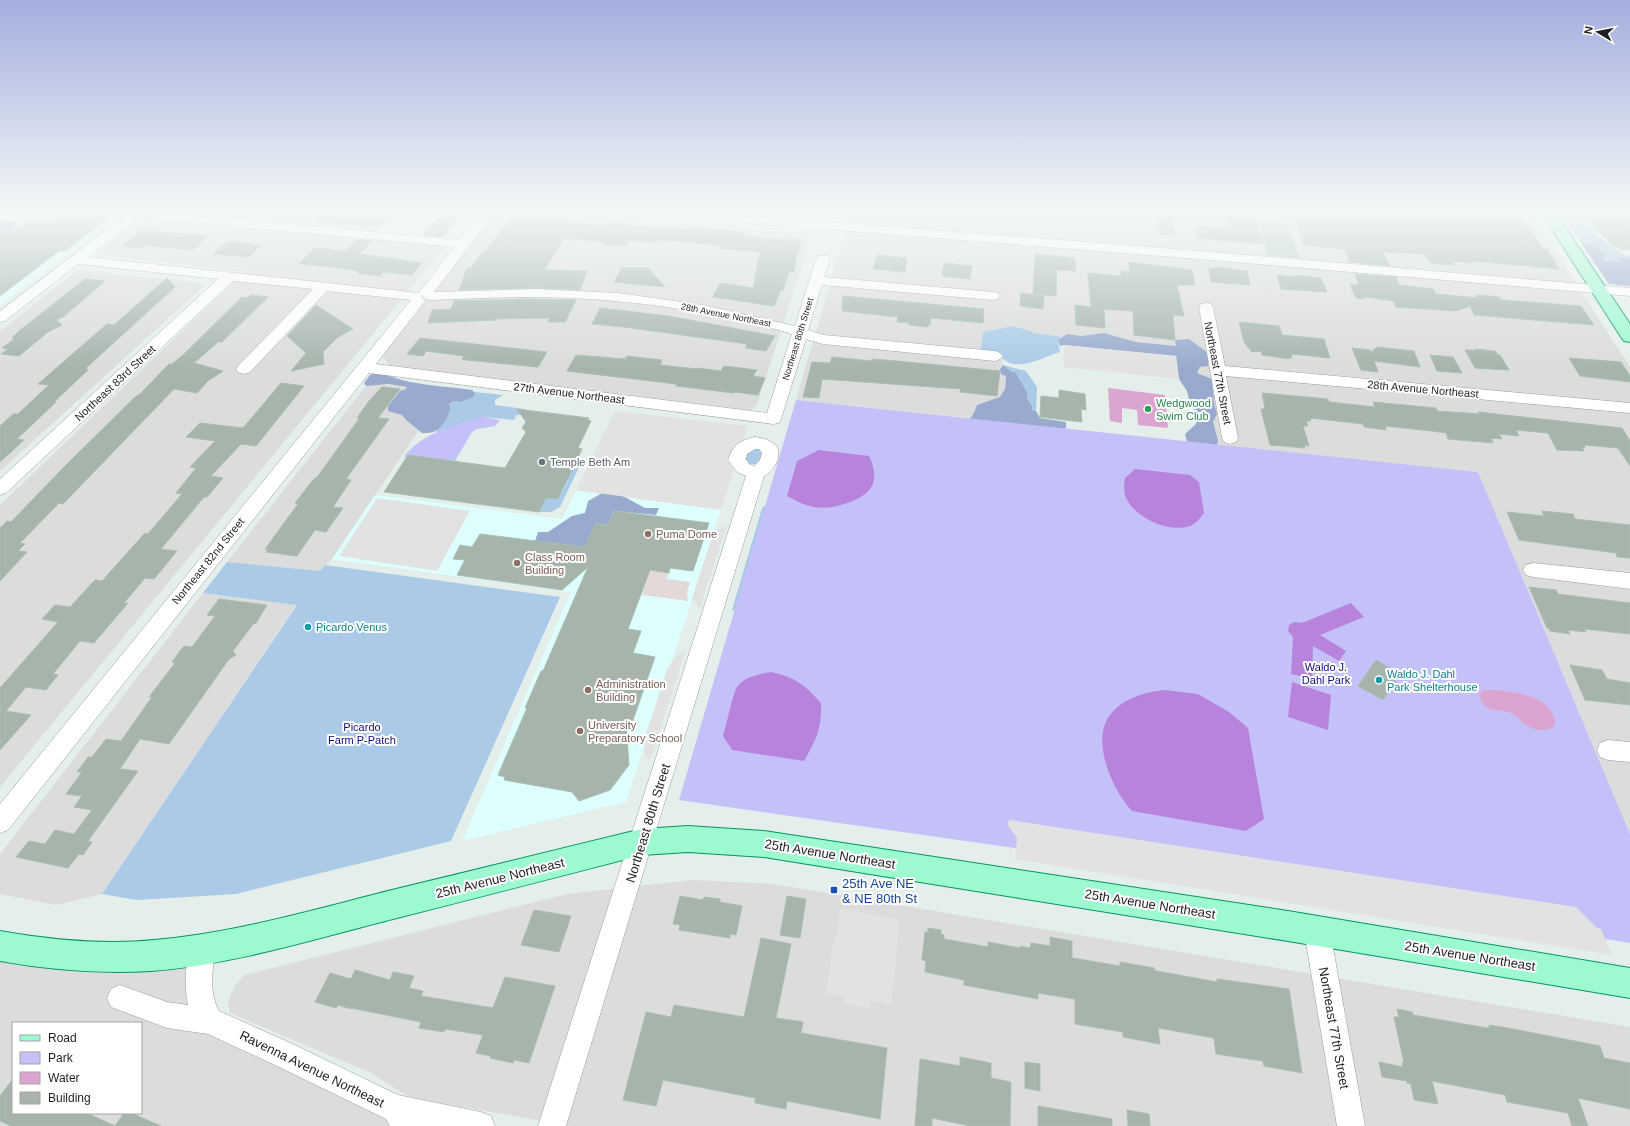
<svg xmlns="http://www.w3.org/2000/svg" width="1630" height="1126" viewBox="0 0 1630 1126" font-family="Arial,sans-serif">
<style>
.residential{fill:#dbdcdb;fill-rule:evenodd}
.education{fill:#ddfffe}
.construction{fill:#afc3c3}
.grass{fill:#aacae8}
.forest{fill:#99aace}
.park{fill:#c4c1f9}
.pitch{fill:#b883dd}
.parking{fill:#e2e2e2}
.plaza{fill:#e4d8d8}
.water{fill:#dca5d1}
.building{fill:#a6b4ac;stroke:#a6c0b1}
.lines{fill:none;stroke-linecap:round;stroke-linejoin:round}
.minor-casing{stroke:#9b9b9b;stroke-width:1}
.major-casing{stroke:#029561;stroke-width:2}
.minor{fill:#fff;fill-rule:evenodd}
.major{fill:#9dfad0;fill-rule:evenodd}
.leisure-dot{fill:#2e9e5b;stroke:#fff;stroke-width:1.5}
.worship-dot{fill:#6b7280;stroke:#fff;stroke-width:1.5}
.education-dot{fill:#8d6e63;stroke:#fff;stroke-width:1.5}
.culture-dot{fill:#0f9aa8;stroke:#fff;stroke-width:1.5}
.transit-dot{fill:#1a4fb4;stroke:#fff;stroke-width:1.5}
.labels{text-anchor:middle;dominant-baseline:central;stroke-width:4;stroke-linejoin:round;paint-order:stroke}
.far-street-label{font-size:9px;fill:#1e1e1e;stroke:#fff}
.street-label{font-size:11px;fill:#1e1e1e;stroke:#fff}
.leisure-label{font-size:11px;fill:#27864d;stroke:#fff;text-anchor:start}
.worship-label{font-size:11px;fill:#5b616d;stroke:#fff;text-anchor:start}
.education-label{font-size:11px;fill:#785e54;stroke:#fff;text-anchor:start}
.culture-label{font-size:11px;fill:#0d838f;stroke:#fff;text-anchor:start}
.park-label{font-size:11px;fill:#130d7b;stroke:#fff}
.near-street-label{font-size:13px;fill:#1e1e1e;stroke:#fff}
.near-transit-label{font-size:13px;fill:#164399;stroke:#fff;text-anchor:start}
</style>
<rect width="100%" height="100%" fill="#e4efeb"/>
<path class="residential" d="M149 212H393L370 237 446 245 0 787V505L244 272 103 255 102 249Z
M496 212H560L812 234 757 405 749 412 389 365 382 355Z
M851 212H1530L1630 367V834L1478 472 1218 445V440L1213 422 1217 414 1214 403 1212 379 1197 373 1199 367 1176 346 1136 342 1104 333 1081 336 1067 334 1063 337 1034 333 1031 331 1012 326 983 332 981 349 998 353 1003 360 1000 369 1006 375 1005 389 1000 398 977 405 974 413 970 418 796 400Z
M78 270 202 283 205 285 0 471V331Z
M377 384 408 387 406 389 400 391 388 406 393 412 402 415 406 420 419 430 332 559 320 571 227 562 366 386Z
M203 593 297 604 102 894 56 905 0 894V854Z
M692 880 773 884 1630 1027V1126H571L411 1098 371 1073 230 1013 228 1005 231 994 236 984 245 975 567 894Z
M0 946 202 949 201 1003 285 1055 481 1126H0ZM13 1023H141V1113H13Z"/>
<path class="education" d="M0 212H123L0 305Z
M576 491 721 510 626 802 462 841 571 592 332 559 375 495 562 519Z"/>
<path class="construction" d="M1258 221 1288 223 1299 258 1268 255Z"/>
<path class="grass" d="M1560 212H1584C1587 232 1609 244 1624 255L1630 256V258L1618 257 1623 262H1607L1590 243H1581Z
M1012 326 1031 331 1034 333 1063 337 1058 340 1060 352C1040 358 1013 376 998 353L981 349 983 332Z
M1003 365 1026 371 1037 387 1036 411 1032 410V404L1027 398V392L1015 373 1012 372Z
M474 392 503 395 495 400V405L524 409 520 415H516L514 420 484 417 465 422 437 433 436 431 449 414 448 405 454 401 460 402 475 393Z
M759 448 764 455 757 464H747L745 454 747 451Z
M580 461H582L560 507 551 512H539L546 498 558 499 568 481 560 480 576 462Z
M767 505 736 612 732 610 762 508 764 506Z
M227 562 320 571 325 565 560 597 451 841 236 894 137 900 102 894 297 605 203 593Z"/>
<path class="forest" d="M0 220 20 222 11 233 0 232Z
M1581 243C1591 243 1598 247 1605 254L1604 260 1607 262H1622L1617 257 1630 258V286L1609 284Z
M1104 333 1136 342 1176 346 1175 340 1189 339 1208 353V366L1200 367 1197 373 1212 379 1214 403 1217 414 1213 422 1218 440 1217 449 1188 446 1185 434 1196 424 1198 415 1190 403 1187 391 1179 379 1176 356 1064 345 1060 346 1058 340 1067 334 1081 336Z
M1003 365 1012 372H1015L1027 392V398L1032 405V410L1036 411 1040 418 1066 422V428L1055 433 965 426 974 413 977 405 1000 397 1005 389 1006 376 1001 374 1000 369Z
M377 373C389 375 399 380 410 382 431 386 452 387 472 390L475 393 473 397 460 402 454 401 449 404C453 411 442 428 435 431 432 433 426 433 422 433L406 420 402 415 388 411V406L400 391 406 389 407 387 388 384 366 386 364 383 370 375Z
M604 492 619 494 645 508H659L656 515 614 511 608 525 596 523 593 556 535 541 538 532H548L572 516 585 513 588 501Z"/>
<path class="park" d="M796 400 1478 472 1630 834V943L1308 890 679 800Z
M484 417 500 420 495 426 477 429 472 432 455 461 404 457C418 435 459 423 484 417Z"/>
<path class="pitch" d="M819 450 869 456C881 481 872 495 847 503 836 507 826 509 814 507 804 505 796 501 787 496L797 461Z
M1135 469 1190 475 1199 482 1204 513C1200 518 1196 524 1190 526 1168 533 1138 519 1127 500 1123 493 1124 485 1125 478Z
M1351 603 1364 617 1320 635 1346 651 1339 661 1313 646 1312 679 1291 674 1293 637 1288 631 1289 625 1294 622 1302 623Z
M771 672C795 677 805 685 821 703 822 728 816 740 804 761L732 750 723 736C726 727 733 693 737 687 744 677 759 674 771 672Z
M1292 682 1331 695 1328 730 1288 717Z
M1165 690 1198 694 1229 712 1248 728 1264 819 1246 831 1132 811C1113 791 1090 741 1110 715 1123 698 1145 692 1165 690Z"/>
<path class="parking" d="M0 212H61L48 221 1 217Z
M396 212H440L432 221 399 224 389 220Z
M1064 345 1176 356 1179 379 1064 367Z
M615 411 748 426 721 510 576 490Z
M377 498 470 511 437 571 339 556Z
M727 525 700 608H699L692 598 714 532Z
M686 649 650 761 644 753 645 737 668 667 677 655Z
M1010 820 1576 907 1597 928 1601 929 1612 955 1015 859 1017 838 1007 824Z
M840 909 900 919 891 1005 870 1001 869 1008 844 1004 845 997 826 994 832 947 834 946Z"/>
<path class="plaza" d="M650 570 669 573 667 579 690 582 687 592 688 601 642 595Z"/>
<path class="water" d="M1108 388 1165 395 1168 428 1138 425 1137 410 1122 408V423L1110 421Z
M1484 690C1505 689 1557 695 1555 725 1546 735 1530 729 1521 721 1518 718 1515 715 1511 713 1498 708 1483 714 1479 694Z"/>
<path class="building" d="M64 212H111L104 218 107 219 65 251H59L0 296V232L12 233 28 221 48 223Z
M318 212H394L379 227 317 222Z
M443 212H463L442 237 423 235Z
M1155 212H1171L1175 235 1158 234Z
M1228 212H1253L1263 244 1196 238 1197 226 1227 227Z
M1293 212H1413L1514 219 1526 222 1543 249H1547L1559 269 1472 261 1473 263 1452 261 1454 265 1431 263 1424 254 1383 252 1390 266 1350 262 1344 249 1304 245Z
M1584 212H1630V249L1622 250 1612 245 1594 227Z
M513 214 546 216 563 219 562 221 606 225 608 222 652 227 688 229 689 228 745 232 743 236 759 237V239L800 240 799 253H797L794 272H789L783 290 781 289 774 306 713 297 720 283 753 288 760 252 720 248V245L658 240 657 243 629 240 626 246 603 244 604 242 564 238 544 270 587 271 580 290 537 288 459 290 467 268H471L484 250 486 251Z
M140 231 162 232 208 236 193 250 145 245 142 248 122 246Z
M357 239 372 241 360 254 422 263 412 275 383 272 380 276 358 273 359 271 333 267 299 264 315 248 345 251Z
M227 241 261 245 249 257 213 254Z
M1035 254 1075 258 1076 271 1057 270 1056 296 1033 294Z
M877 255 907 258 905 272 873 269Z
M1129 262 1192 270 1195 285H1177L1184 316 1173 315 1175 340 1134 335 1133 311 1104 309 1105 328 1076 325 1075 305 1091 307 1088 273 1121 276V271L1130 272Z
M944 263 972 266 970 279 942 276Z
M1214 267 1247 271 1250 285 1211 282 1209 268 1214 269Z
M622 268H648L665 287 614 282Z
M1355 274 1396 277 1399 285 1433 289 1436 294 1478 298 1476 295 1499 297 1501 300 1581 306 1594 325 1474 315 1470 306 1456 311 1396 307 1393 301 1366 297 1363 299 1356 298 1350 284 1359 285Z
M1277 275 1296 277 1295 275 1321 278 1327 292 1281 289Z
M167 278 175 287 86 368 88 370 54 402H56L17 439 24 440 0 462V426L13 414H18L49 385 38 384 107 324 114 325Z
M85 279 105 281 63 317 56 320 62 325 48 332 19 356 1 354 8 349 2 348 14 339 12 338 19 331Z
M1021 293 1044 296 1043 309 1020 306Z
M252 295 268 297 222 342H218L194 363 223 371 208 381 197 393 174 389 63 504 59 503 20 543 25 544 18 551 27 552 0 581V528L7 521 11 522 64 467 135 397 140 394 169 364H172L183 355 242 297 246 298Z
M843 296 984 309 983 323 931 318 930 325H928V327L909 325V323L897 322 898 317 843 311V310L842 309Z
M524 299 576 300 565 322H548L550 318 497 319 496 320 428 323 432 310 451 309 454 301Z
M316 305 353 329 338 337 323 352 324 364 291 371 306 353 287 336Z
M600 308 669 316 775 336 766 351 746 348 747 344 624 327 592 324Z
M1239 322 1279 326 1282 335 1324 339 1330 358 1291 354 1292 358 1289 357V359L1262 355 1261 351 1252 352 1244 342Z
M420 338 529 350 547 352 538 367 466 360 462 359 464 356 426 351 423 356 407 354Z
M1377 347 1414 351 1420 367 1374 361 1378 372 1361 370 1352 348 1370 350 1371 352Z
M1475 349 1495 351 1498 355H1500L1509 370 1475 368 1465 350H1476Z
M576 355 625 359 627 356 662 360 660 365 697 369V368L721 371 724 366 757 370 753 376 765 378 758 395 735 392 734 393 676 386V384L567 371Z
M1430 355 1453 357 1462 373 1437 371Z
M832 357 872 361V359L886 360 1000 371 997 396 960 392 961 389 822 379 819 398 803 397 812 362 830 363Z
M1569 358 1621 362 1630 376V382L1580 376Z
M281 383 304 386 256 446 241 444 211 476 223 478 207 497H204L161 549 177 551 154 579 145 578 124 603H128L94 643 80 641 53 674 58 675 46 690 26 687 6 711 31 715 0 750V688L58 622 42 619 55 605 70 607 95 580 102 581 145 533 148 534 182 494 176 493 196 468 190 467 215 441 186 437 200 423 243 428Z
M382 387 400 389 378 418 389 419 346 479 351 480 333 507 343 508 326 532 315 530 297 556 266 552 268 549H265L298 504 295 503 313 480 318 476 359 419 357 418 369 401Z
M1059 390 1085 394 1086 410 1081 409 1082 422 1040 417 1041 396 1059 398Z
M1262 393 1328 399 1329 402 1375 407 1373 402 1436 408 1437 411 1479 414 1478 412 1622 428 1630 441V466L1618 448 1584 445 1585 448 1582 447 1584 451 1557 450 1548 433 1516 430 1519 436 1499 434 1502 439 1491 438 1493 443 1448 439 1446 433 1432 431 1385 426 1386 430 1364 427 1363 424 1310 418 1311 421H1306L1308 426H1303L1309 446 1304 445 1305 448 1270 445 1261 409H1265Z
M517 409 589 418 588 420 591 421 578 448 582 449 558 499 546 498 539 512 384 492 408 455 505 468 526 432 522 428 526 422Z
M614 511 709 523 693 571 670 568 669 573 650 570 628 629 641 631 633 653 655 657 632 723 626 722 629 765 610 790 579 801 572 792 504 780 505 777 498 775 527 708H525L541 671H543L588 567 562 590 457 575 465 560 453 559 460 545 472 547 480 534 585 547 596 523 608 525Z
M1542 511 1573 514 1575 519 1630 525V558L1617 557 1616 553 1519 540 1507 512 1544 516Z
M1529 587 1556 590 1558 594 1630 603V634L1584 629 1586 632 1568 630 1570 634 1550 631 1549 628H1547Z
M219 599 267 605 256 623 253 624 233 651 236 655 229 659 169 744 140 739 120 769 138 771 88 841 92 842 83 855 79 854 68 868 16 857 29 841 45 844 55 830 74 834 92 810 74 807 82 796 66 794 82 772H77L88 757H92L106 739 121 741 152 697H149L175 663 172 662 184 646 192 647 215 616 207 615Z
M1376 660 1400 674 1383 700 1358 686Z
M1570 665 1602 670 1607 679 1630 683V705L1585 700Z
M680 896 703 900 704 897 720 899V902L742 906 736 935 730 934V938L679 930 680 925 673 924Z
M787 896 806 899 800 938 780 935Z
M534 910 571 916 559 952 521 945Z
M928 928 941 930V934L944 935V939L988 947V942L1020 948V946L1030 948 1031 943 1050 946V937L1072 941V958L1120 966V962L1154 968V970L1157 971 1217 982V979L1289 989 1302 1073 1264 1066 1263 1061 1216 1054 1214 1038 1158 1028 1160 1044 1123 1037V1032L1075 1024V999L1038 993V999L964 985V980L925 972 926 961 922 960 925 932H928Z
M761 938 791 944 776 1018 803 1022 801 1033 887 1048 880 1119 787 1101 786 1109 755 1103V1098L663 1080 656 1106 623 1100 646 1012 671 1017 674 1005 744 1017Z
M355 970 390 980 393 972 414 976 409 988 423 991 421 996 493 1008 505 977 555 986 529 1063 514 1060 513 1063 490 1058 491 1056 476 1053 483 1035 445 1029 444 1032 419 1028 421 1022 351 1008V1009L338 1005 336 1008 315 1002 330 973 351 979Z
M1397 1009 1412 1012 1413 1015 1487 1028H1489V1025L1508 1028 1600 1046 1604 1058 1630 1063V1109L1578 1098 1588 1126H1572L1568 1113 1507 1102 1505 1095 1432 1081 1438 1104 1414 1100 1411 1084 1407 1083V1081L1382 1077 1379 1062 1403 1067 1402 1063H1404L1394 1017H1399Z
M960 1057 991 1063V1078L1011 1082 1010 1126H966V1125L932 1118V1126H915L920 1059 960 1066Z
M1025 1062 1040 1064V1091L1025 1088Z
M13 1079V1113H87L115 1126 124 1113H131L161 1126H11L0 1121V1096Z
M1038 1106 1112 1119V1126H1038Z
M1127 1110 1149 1114 1150 1126H1128Z"/>
<g class="lines">
<defs>
<path id="minor" d="M130 212H164L460 240 483 212H495L434 292 537 289 618 293 703 305 795 326 816 259 818 256H828L830 259 824 277 993 292 998 293 1000 296 998 299 993 300 822 285 808 330 824 335 995 351 1000 353 1003 356 1000 359 995 361 823 344 806 339 781 419 779 423 773 424 369 373 8 830 0 833V804L411 300 327 291 250 372 244 374 238 372 236 369 238 366 313 289 233 281 6 493 0 495V479L218 279 78 264 5 321 0 322V311ZM139 217 454 247 419 293 88 257ZM422 295 426 299 431 300C466 299 502 297 537 297 619 298 714 310 792 334L767 413 376 364 425 301 421 297Z
M652 212H703L1199 251 1630 288V296L1199 259 658 216 653 215Z
M1206 303 1211 304 1213 307 1225 366 1630 403V413L1226 376 1238 438 1236 442 1230 444 1224 442 1222 438 1199 307 1201 304Z
M755 437 766 439 776 445C783 457 774 470 764 476L566 1126H538L746 476 737 472 728 460C732 445 741 440 755 437ZM755 449H759L762 453 760 460 754 466 749 464 746 459 747 454Z
M1533 563 1630 573V589L1533 577 1526 575 1523 570 1526 565Z
M1608 740 1630 742V762L1608 760 1600 757 1597 750 1600 743Z
M1317 918 1326 922 1330 931 1365 1126H1337L1304 931 1308 922Z
M202 936 211 940C217 955 212 965 212 981 212 991 214 1002 219 1011L295 1045 398 1095 481 1112 491 1116 495 1126H390L386 1119 275 1065 208 1034 167 1028 111 1007 107 998 111 989 120 985 167 1002 188 1005C184 985 185 959 193 940Z"/>
<path id="major" d="M1541 212H1555L1630 324V342L1624 341 1621 337Z
M688 826 764 831 1288 911 1630 968V998L1288 941 764 857 688 852 642 855C559 877 476 898 393 919 314 939 232 965 151 971 100 974 50 970 0 961V931C51 940 102 945 154 940 236 933 316 909 396 889 478 869 560 849 642 829Z"/>
</defs>
<use href="#minor" class="minor-casing"/>
<use href="#major" class="major-casing"/>
<use href="#minor" class="minor"/>
<use href="#major" class="major"/>
</g>
<linearGradient id="sky" x2="0" y2="1"><stop stop-color="#a3aedf"/><stop offset="0.57" stop-color="#f3f8f6"/><stop offset="1" stop-color="#f3f8f6" stop-opacity="0"/></linearGradient>
<rect width="1630" height="369" fill="url(#sky)"/>
<circle class="leisure-dot" cx="1148" cy="409" r="4"/>
<circle class="worship-dot" cx="542" cy="462" r="4"/>
<g class="education-dot">
<circle cx="648" cy="534" r="4"/>
<circle cx="517" cy="563" r="4"/>
<circle cx="588" cy="690" r="4"/>
<circle cx="580" cy="731" r="4"/>
</g>
<g class="culture-dot">
<circle cx="308" cy="627" r="4"/>
<circle cx="1379" cy="680" r="4"/>
</g>
<rect class="transit-dot" x="830" y="886" width="8" height="8" rx="2"/>
<g class="labels">
<g class="far-street-label">
<text transform="translate(726 315) rotate(11)">28th Avenue Northeast</text>
<text transform="translate(798 339) rotate(-73)">Northeast 80th Street</text>
</g>
<g class="street-label">
<text transform="translate(1218 373) rotate(79)">Northeast 77th Street</text>
<text transform="translate(115 383) rotate(-43)">Northeast 83rd Street</text>
<text transform="translate(1423 389) rotate(5)">28th Avenue Northeast</text>
<text transform="translate(569 393) rotate(7)">27th Avenue Northeast</text>
<text transform="translate(208 561) rotate(-51)">Northeast 82nd Street</text>
</g>
<g class="leisure-label">
<text x="1156" y="403">Wedgwood<tspan x="1156" dy="13">Swim Club</tspan></text>
</g>
<g class="worship-label">
<text x="550" y="462">Temple Beth Am</text>
</g>
<g class="education-label">
<text x="656" y="534">Puma Dome</text>
<text x="525" y="557">Class Room<tspan x="525" dy="13">Building</tspan></text>
<text x="596" y="684">Administration<tspan x="596" dy="13">Building</tspan></text>
<text x="588" y="725">University<tspan x="588" dy="13">Preparatory School</tspan></text>
</g>
<g class="culture-label">
<text x="316" y="627">Picardo Venus</text>
<text x="1387" y="674">Waldo J. Dahl<tspan x="1387" dy="13">Park Shelterhouse</tspan></text>
</g>
<g class="park-label">
<text x="1326" y="667">Waldo J.<tspan x="1326" dy="13">Dahl Park</tspan></text>
<text x="362" y="727">Picardo<tspan x="362" dy="13">Farm P-Patch</tspan></text>
</g>
<g class="near-street-label">
<text transform="translate(648 823) rotate(-73)">Northeast 80th Street</text>
<text transform="translate(830 854) rotate(9)">25th Avenue Northeast</text>
<text transform="translate(500 878) rotate(-14)">25th Avenue Northeast</text>
<text transform="translate(1150 904) rotate(9)">25th Avenue Northeast</text>
<text transform="translate(1470 956) rotate(9)">25th Avenue Northeast</text>
<text transform="translate(1334 1028) rotate(80)">Northeast 77th Street</text>
<text transform="translate(312 1069) rotate(26)">Ravenna Avenue Northeast</text>
</g>
<g class="near-transit-label">
<text x="842" y="883">25th Ave NE<tspan x="842" dy="15">&amp; NE 80th St</tspan></text>
</g>
</g>
<rect x="12" y="1022" width="130" height="92" fill="#ffffff" stroke="#a5a5a5"/>
<rect x="20" y="1035" width="20" height="6" fill="#9dfad0" stroke="#a5a5a5"/>
<text x="48" y="1042" font-size="12" fill="#1e1e1e">Road</text>
<rect x="20" y="1052" width="20" height="12" fill="#c4c1f9" stroke="#a5a5a5"/>
<text x="48" y="1062" font-size="12" fill="#1e1e1e">Park</text>
<rect x="20" y="1072" width="20" height="12" fill="#dca5d1" stroke="#a5a5a5"/>
<text x="48" y="1082" font-size="12" fill="#1e1e1e">Water</text>
<rect x="20" y="1092" width="20" height="12" fill="#a6b4ac" stroke="#a5a5a5"/>
<text x="48" y="1102" font-size="12" fill="#1e1e1e">Building</text>
<g transform="translate(1598 32) rotate(280)" stroke="#ffffff" stroke-width="3" paint-order="stroke">
<path d="M0-3L7 15L0 10L-7 15Z" fill="#1e1e1e"/>
<text y="-6" font-size="11" font-weight="bold" text-anchor="middle" fill="#1e1e1e">N</text>
</g>
</svg>
